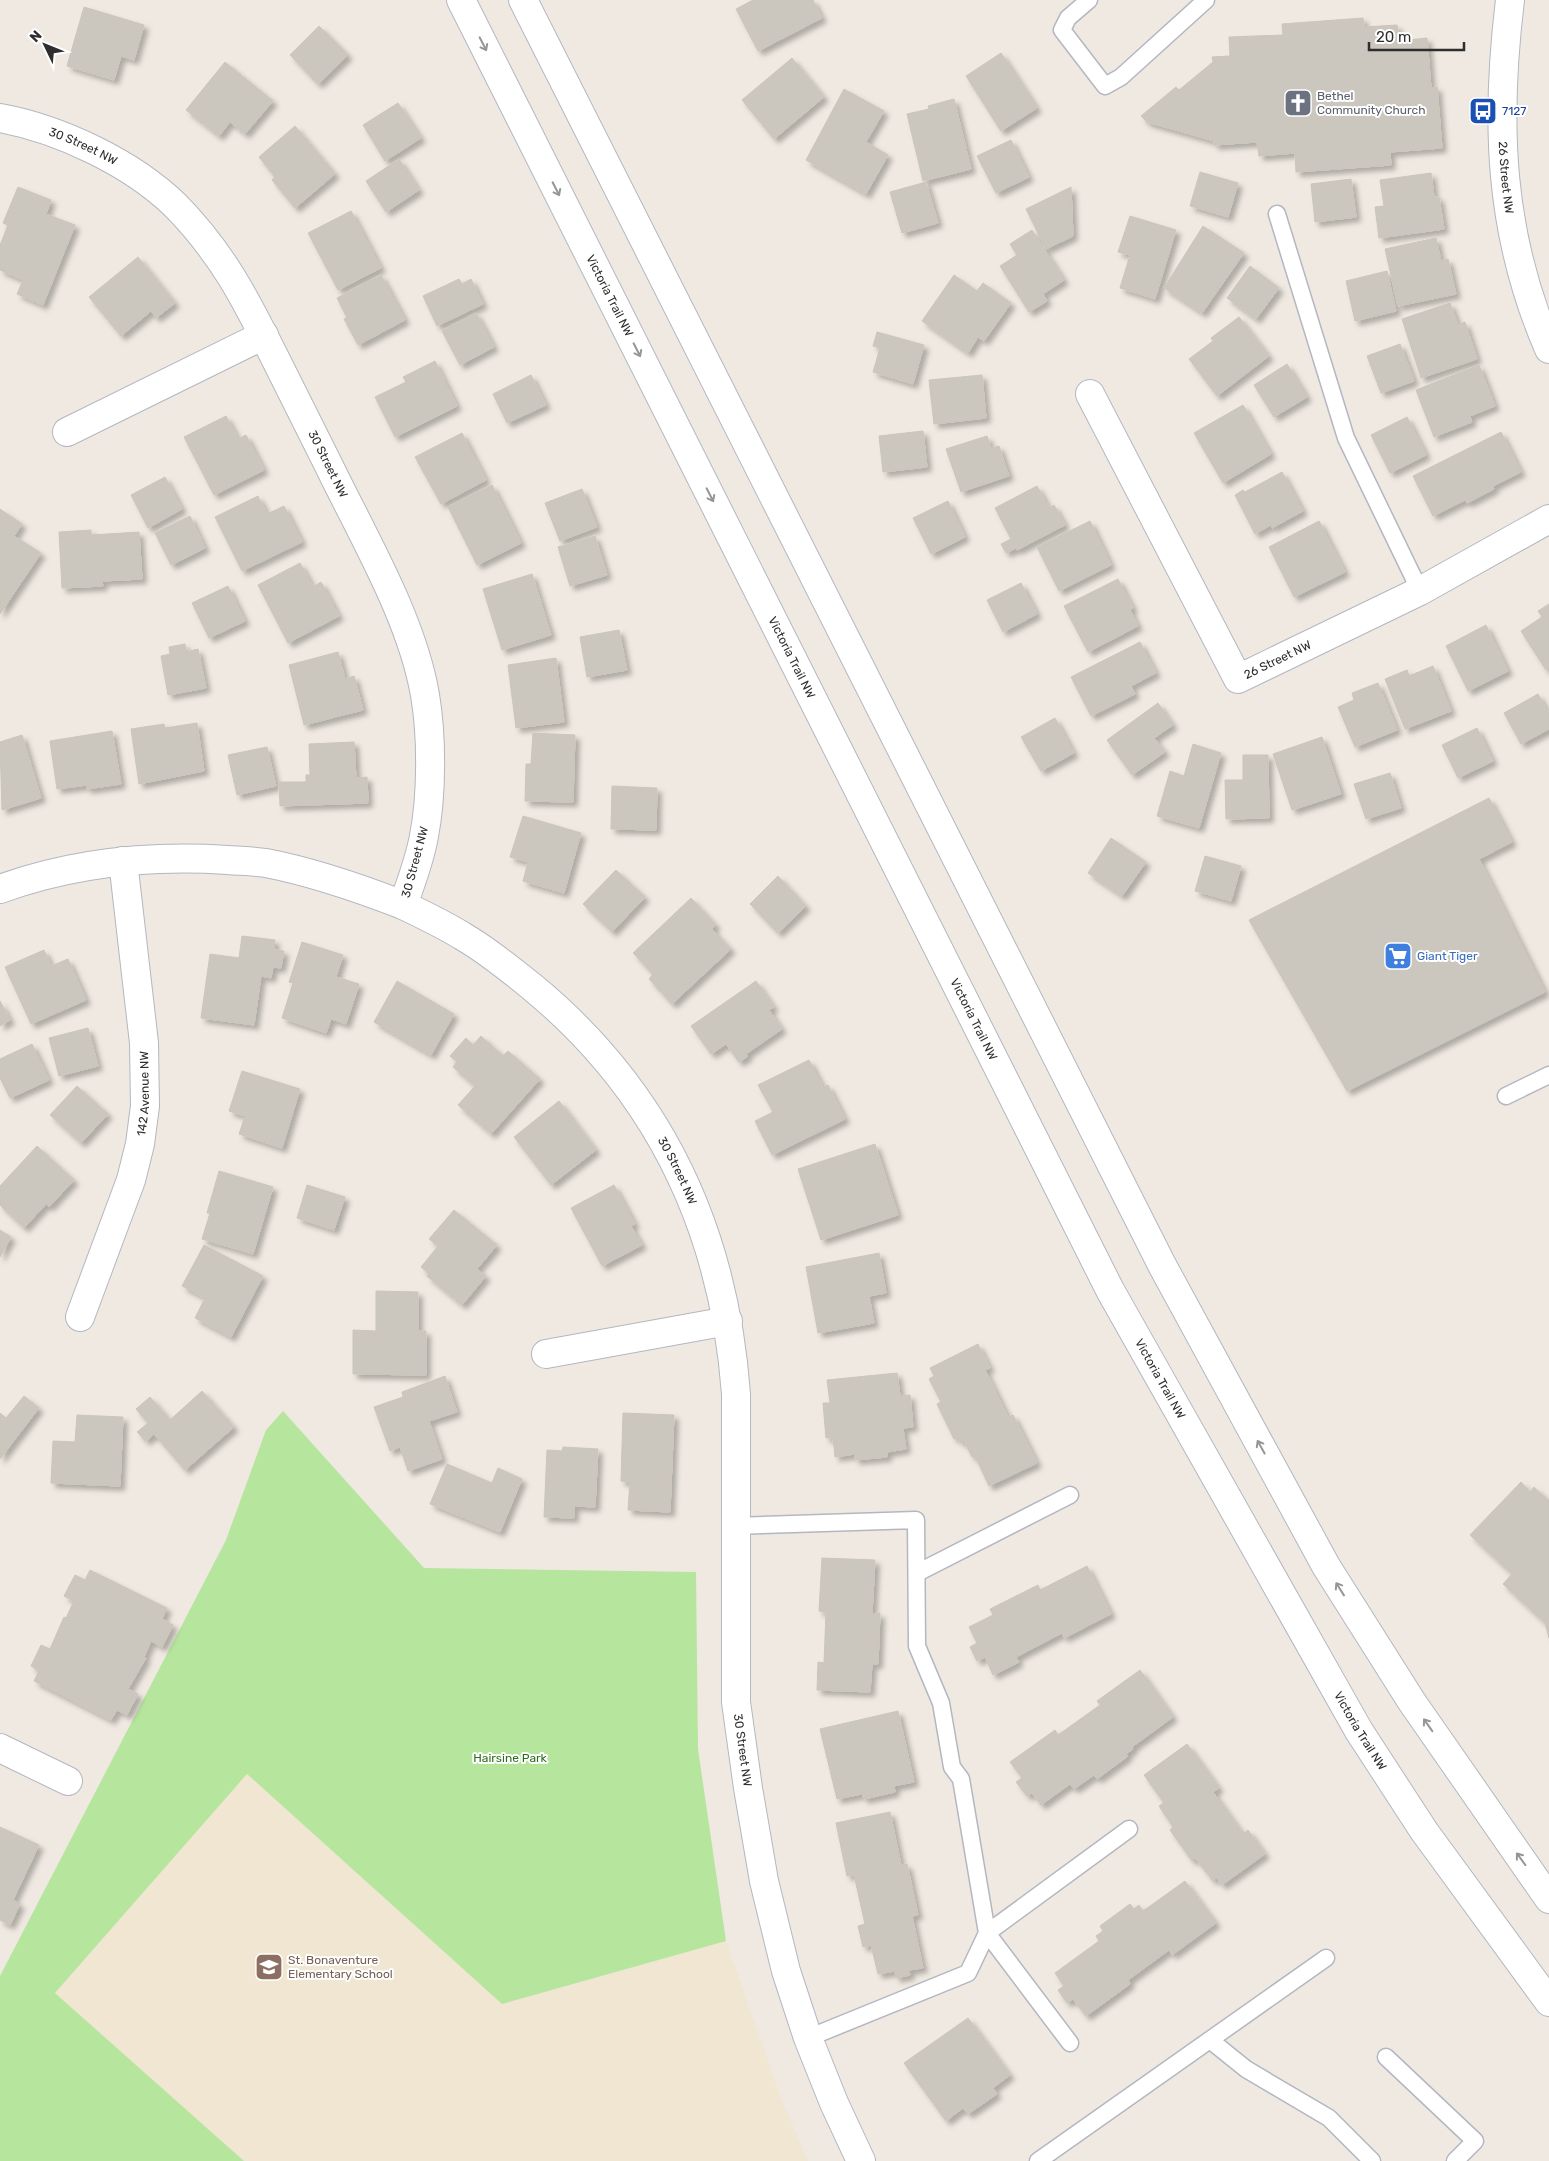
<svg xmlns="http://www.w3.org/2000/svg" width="1549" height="2161" viewBox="0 0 1549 2161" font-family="Rubik,sans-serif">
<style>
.education{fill:#f0e6d1}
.green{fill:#b6e59e}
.building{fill:#cbc7bf;stroke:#cbc5ba;filter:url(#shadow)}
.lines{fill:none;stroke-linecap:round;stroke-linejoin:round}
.lane-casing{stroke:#b4b7c1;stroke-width:19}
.street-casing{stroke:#b4b7c1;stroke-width:30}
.secondary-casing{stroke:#b4b7c1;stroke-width:30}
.lane{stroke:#fff;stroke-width:16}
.street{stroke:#fff;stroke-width:28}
.secondary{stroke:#fff;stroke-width:28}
.oneway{stroke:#969696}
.labels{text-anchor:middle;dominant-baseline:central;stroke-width:4;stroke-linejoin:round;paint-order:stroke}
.worship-label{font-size:12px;fill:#5b616d;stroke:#fff;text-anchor:start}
.transit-label{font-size:12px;fill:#164399;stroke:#fff;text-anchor:start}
.street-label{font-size:12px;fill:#2e2e2e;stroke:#fff}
.shop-label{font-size:12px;fill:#366cbe;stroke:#fff;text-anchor:start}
.park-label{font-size:12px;fill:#2c6e1b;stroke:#fff}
.education-label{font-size:12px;fill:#785e54;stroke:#fff;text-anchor:start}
</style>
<defs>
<filter id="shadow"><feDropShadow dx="4.5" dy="4.5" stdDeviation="2.5" flood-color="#0004"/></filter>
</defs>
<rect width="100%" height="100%" fill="#efe9e1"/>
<path class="education" d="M247 1774 502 2004 726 1941 781 2098 808 2161H244L55 1993Z"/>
<path class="green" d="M283 1411 424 1568 696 1572 698 1749 726 1941 502 2004 247 1774 55 1993 244 2161H0V1976L226 1540 266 1430Z"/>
<path class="building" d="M753 0H813L822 18 758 51 736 9Z
M84 7 144 25 134 60 121 56 114 80 67 66Z
M1363 18 1364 27 1397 25 1399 41 1427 38 1431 88 1437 87 1442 148 1390 152 1391 165 1296 172 1295 153 1259 156 1257 142 1214 145V141L1147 122 1141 116 1176 87 1179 90 1213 62 1212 57 1230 56 1229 37 1283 35 1282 24Z
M319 26 348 55 318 84 290 55Z
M1001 53 1037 108 1001 131 966 76Z
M792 58 824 97 774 139 742 100Z
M225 62 273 101 245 134 230 122 219 136 186 110Z
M844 89 884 111 866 142 888 155 866 194 806 160Z
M954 99 971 169 923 181 907 114 929 109 928 106Z
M398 103 421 138 385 161 363 125Z
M295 126 335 174 295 208 272 180 275 177 259 157Z
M1011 140 1029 177 996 193 977 156Z
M399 159 419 190 386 212 366 181Z
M1200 172 1238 183 1228 217 1190 206Z
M1431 173 1434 197H1439L1444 229 1379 238 1375 207 1384 206 1380 180Z
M1351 179 1356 217 1315 222 1311 184Z
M926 182 938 223 902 233 890 192Z
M18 187 51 200 46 214 75 225 43 305 17 294 23 280 0 270V245L8 225 3 223Z
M1071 187 1073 236 1046 249 1026 209Z
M351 211 381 268 338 290 308 233Z
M1130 216 1176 230 1155 299 1120 288 1130 255 1118 252Z
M1203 226 1244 253 1202 313 1164 288Z
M1032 230 1064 280 1043 294 1047 301 1029 312 1000 266 1017 255 1010 244Z
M1436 238 1441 261 1448 259 1456 294 1398 306 1385 249Z
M138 257 175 303 156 318 151 311 121 336 89 297Z
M1250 266 1279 288 1256 319 1227 298Z
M1387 271 1396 311 1355 321 1346 281Z
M381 275 405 320 358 345 344 319 347 318 337 298Z
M954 275 977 291 983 283 1011 303 984 341 978 337 968 353 922 321Z
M459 279 462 284 471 279 483 304 437 326 423 296Z
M1450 303 1458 325 1465 322 1477 359 1421 378 1402 319Z
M476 313 494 347 460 365 442 331Z
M1239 317 1269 356 1217 396 1189 359 1213 341 1211 338Z
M877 332 924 345 913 384 873 372 880 348 873 346Z
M1400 344 1414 381 1381 393 1367 356Z
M435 361 457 406 395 437 375 397 406 382 403 377Z
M1287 364 1307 397 1274 417 1254 385Z
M1479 365 1495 406 1470 416 1472 422 1434 437 1416 390Z
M531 375 546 405 507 423 493 394Z
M982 375 986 418 934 424 929 380Z
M1243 405 1271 454 1223 483 1194 433Z
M226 416 238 439 246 435 264 470 214 495 184 437Z
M1407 417 1426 455 1390 473 1371 435Z
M923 431 927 467 883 472 879 436Z
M1501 432 1521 472 1493 486 1494 489 1467 503 1465 500 1433 516 1413 476Z
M462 433 486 480 441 504 415 457Z
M987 436 991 448 999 446 1009 476 961 492 946 449Z
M1282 472 1303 511 1272 528 1271 525 1255 534 1235 495 1243 490 1245 492Z
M165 477 182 509 148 528 131 495Z
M492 485 521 543 477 565 448 507Z
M1037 486 1049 508 1054 505 1065 525 1017 550 1016 548 1006 553 1001 544 1011 539 995 508Z
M582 489 597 527 560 541 545 503Z
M258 496 267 514 284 506 302 542 242 571 215 517Z
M948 501 965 537 931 554 913 518Z
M0 509 22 524 14 536 41 553 0 614Z
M190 516 205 548 171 565 155 533Z
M1090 521 1111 565 1059 591 1037 547Z
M1319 521 1345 572 1294 597 1269 547Z
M91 530V535L139 532 142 579 102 581 103 586 62 588 59 532Z
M595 536 607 575 570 586 558 547Z
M300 563 313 587 321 582 339 616 288 643 258 585Z
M532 574 551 635 502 650 483 589Z
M1118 579 1133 608 1130 610 1138 626 1088 652 1064 606Z
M1021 583 1037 614 1003 632 987 600Z
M228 586 245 621 209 638 192 603Z
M1549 604V668L1546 670 1521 631 1542 617 1538 611Z
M1486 625 1508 671 1468 691 1446 646Z
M619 630 627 670 587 677 580 637Z
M1140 642 1156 673 1131 686 1135 694 1091 716 1071 677Z
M185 644 186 652 198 649 206 688 168 695 161 656 170 654 169 647Z
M338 652 345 679 354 676 363 710 304 725 289 665Z
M556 658 564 722 516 728 508 665Z
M1433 666 1451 711 1405 729 1385 679 1407 670 1409 676Z
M1378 683 1397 730 1355 747 1338 707 1354 700 1352 693Z
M1538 694 1549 714V729L1521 744 1504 713Z
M1158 703 1173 725 1154 738 1165 752 1132 775 1107 740Z
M1055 718 1074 753 1041 771 1021 737Z
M197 723 204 771 139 784 131 729 164 724 165 728Z
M1477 728 1493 761 1458 778 1442 745Z
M112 731 121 784 87 789V785L57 789 50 741Z
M533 733 575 735 573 802 525 801 526 764H531Z
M22 735 41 798 2 810 0 742Z
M1322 737 1341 794 1292 810 1273 754Z
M354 742 356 778 367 777 368 803 280 806 279 782H306V775H310L309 744Z
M1193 744 1221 753 1199 828 1157 816 1170 771 1184 776Z
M267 747 276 786 237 795 228 755Z
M1243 755H1268L1269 818 1226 819 1225 780H1243Z
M1390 773 1401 808 1366 819 1354 784Z
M612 786 657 788 656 830 611 829Z
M1489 798 1512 842 1479 859 1545 992 1347 1091 1249 920Z
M523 816 581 833 564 893 523 881 528 862 510 857Z
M1111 838 1146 862 1122 896 1088 873Z
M1205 856 1241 866 1231 901 1195 891Z
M616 870 645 897 612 932 583 904Z
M778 876 806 906 778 933 750 904Z
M691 898 716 925 712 929 731 949 672 1004 649 979 653 974 633 953Z
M242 936 275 940 274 949 284 951 281 968 273 967 271 978 261 976 254 1025 201 1018 210 954 239 958Z
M302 942 343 955 336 977 359 984 346 1024 331 1019 326 1033 282 1018 293 983 289 982Z
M44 950 51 966 68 959 86 1000 31 1024 5 967Z
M397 981 454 1014 431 1055 374 1022Z
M756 981 774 1007 769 1010 782 1029 746 1054 748 1056 739 1062 726 1044 711 1054 691 1026Z
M0 1001 10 1020 0 1026Z
M88 1028 98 1066 59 1076 49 1038Z
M481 1036 503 1056 508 1051 540 1079 491 1134 458 1105 475 1086 453 1067 457 1062 450 1056 466 1038 473 1045Z
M32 1044 49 1080 10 1098 0 1078V1059Z
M809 1060 823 1087 828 1085 845 1119 772 1155 755 1121 773 1112 758 1085Z
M242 1071 300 1089 282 1148 239 1134 245 1116 229 1111Z
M77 1086 108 1114 81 1143 50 1115Z
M559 1101 596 1150 551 1185 514 1137Z
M875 1144 898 1215 821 1240 798 1169Z
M37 1146 74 1180 49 1207 46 1204 24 1228 0 1205V1186Z
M219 1171 273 1187 253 1254 202 1239 210 1213H207Z
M307 1185 345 1197 334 1230 297 1218Z
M614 1185 635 1224 631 1226 642 1245 602 1266 571 1208Z
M454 1210 497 1245 477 1269 486 1276 462 1305 427 1276 429 1274 421 1267 438 1246 429 1239Z
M0 1230 11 1237 0 1257Z
M204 1245 263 1276 231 1337 195 1318 205 1298 182 1286Z
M879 1253 886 1293 869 1296 874 1323 818 1333 806 1267Z
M376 1291 418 1292V1331H426V1375L353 1374V1330L376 1331Z
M978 1344 990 1368 985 1370 1008 1417 1013 1415 1037 1463 989 1486 975 1456 972 1457 964 1441 961 1443 958 1437 954 1439 937 1404 941 1402 929 1379 934 1376 930 1368Z
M897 1373 900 1396 910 1395 913 1427 903 1428 906 1449 887 1452V1457L855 1460V1454L835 1457 833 1438H826L823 1403H830L827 1380Z
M445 1376 457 1412 429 1421 442 1459 408 1471 400 1447 390 1451 374 1407 403 1397 402 1392Z
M202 1391 234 1427 185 1470 154 1434 146 1441 137 1432 148 1423 136 1409 150 1397 170 1420Z
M24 1396 39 1408 0 1459V1413L6 1418Z
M623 1413 674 1415 670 1512 628 1510 630 1482 621 1481Z
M77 1415 123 1417 120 1486 51 1483 53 1441 75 1442Z
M563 1447 598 1449 595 1507 574 1506V1518L544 1517 547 1450 562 1451Z
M447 1464 492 1483 498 1468 522 1479 500 1532 430 1504Z
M1521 1482 1530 1492 1534 1487 1549 1501V1638L1545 1623 1503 1584 1512 1574 1470 1535Z
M822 1558 875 1560 872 1614 880 1613 878 1664H872L870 1692 817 1690 818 1662 824 1663 826 1612 819 1611Z
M1087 1566 1111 1614 1064 1638 1062 1633 1016 1657 1019 1662 993 1675 985 1657 977 1661 970 1647 977 1643 969 1627 993 1615 990 1609 1038 1585 1040 1590Z
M90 1570 167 1608 162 1619 173 1625 162 1647 151 1641 144 1657 146 1658 128 1689 138 1694 127 1715 117 1710 111 1720 34 1681 39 1671 31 1666 41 1645 50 1649 64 1617 66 1618 74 1601 64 1596 75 1575 85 1580Z
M1140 1670 1173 1717 1132 1747 1133 1749 1126 1754 1128 1756 1097 1779 1094 1775 1074 1789 1070 1784 1041 1805 1032 1793 1027 1796 1016 1782 1022 1778 1010 1762 1055 1730 1058 1735 1100 1705 1097 1701Z
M898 1711 914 1782 894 1786 895 1792 864 1799 862 1794 837 1799 820 1729Z
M1187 1744 1219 1788 1213 1792 1243 1834 1248 1830 1265 1854 1222 1885 1216 1877 1213 1881 1195 1858 1192 1861 1170 1830 1173 1827 1159 1806 1164 1803 1144 1775Z
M890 1812 901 1865 907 1864 918 1915 912 1916 923 1968 909 1970 910 1975 896 1978 895 1971 878 1974 871 1945 863 1947 858 1926 865 1924 854 1875 847 1876 836 1823Z
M0 1827 39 1845 13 1900 20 1904 10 1925 0 1920Z
M1185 1881 1216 1923 1172 1955 1169 1950 1128 1980 1130 1984 1086 2016 1073 1999 1067 2003 1058 1990 1064 1986 1055 1973 1099 1941 1096 1936 1103 1931 1100 1926 1130 1904 1134 1909 1139 1905 1143 1911Z
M968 2018 1010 2075 993 2088 997 2094 968 2114 963 2108 946 2121 904 2063Z"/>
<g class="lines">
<defs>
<path id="lane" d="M1089 0 1068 18 1062 30 1105 86 1121 77 1206 0
M1277 214 1346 438 1420 591
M1506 1096 1549 1075
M735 1526 916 1520 917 1646 941 1703 952 1767 961 1779 987 1933 1070 2043
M917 1573 1070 1495
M808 2038 968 1973 987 1933 1129 1829
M1210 2040 1246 2069 1329 2118 1372 2161
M1386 2057 1475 2141 1455 2161
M1038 2161 1326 1958"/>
<g id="street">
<path id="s1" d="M0 118C60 129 132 163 176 206 223 254 246 300 276 360 294 396 312 432 330 468 364 538 412 619 425 695 432 736 432 795 424 836 420 859 411 883 403 905 424 915 445 925 464 937 488 951 510 969 531 986 659 1091 724 1230 736 1394V1702L748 1788 764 1881 786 1971 808 2038 834 2103 861 2161"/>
<path id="s2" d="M1090 394 1238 679 1420 591 1549 519"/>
<path d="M67 432 264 335"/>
<path d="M0 889C72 863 151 855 228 860 240 861 253 861 266 863 313 872 359 888 403 905"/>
<path id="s3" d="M80 1317 131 1180 140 1144 145 1106 144 1043 123 861"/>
<path d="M546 1354 728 1321"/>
<path d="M0 1748 68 1781"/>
</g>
<g id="secondary">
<path id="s4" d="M461 0 1110 1290 1359 1731 1424 1831 1549 2002"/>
<path d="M523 0 1162 1265 1326 1566 1412 1702 1549 1899"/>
<path id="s5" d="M1510 0C1495 123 1499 234 1549 349"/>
</g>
</defs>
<use href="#lane" class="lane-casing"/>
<use href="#street" class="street-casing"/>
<use href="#secondary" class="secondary-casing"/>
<use href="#lane" class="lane"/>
<use href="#street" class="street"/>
<use href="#secondary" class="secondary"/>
</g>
<defs><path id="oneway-shaft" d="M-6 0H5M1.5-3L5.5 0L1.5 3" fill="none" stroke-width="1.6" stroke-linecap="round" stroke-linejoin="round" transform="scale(1.25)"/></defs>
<g class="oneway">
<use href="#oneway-shaft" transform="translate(483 44) rotate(63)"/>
<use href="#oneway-shaft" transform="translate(556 189) rotate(63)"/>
<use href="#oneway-shaft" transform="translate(637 350) rotate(63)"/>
<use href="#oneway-shaft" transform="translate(710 495) rotate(63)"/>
<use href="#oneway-shaft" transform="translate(1261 1447) rotate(-119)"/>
<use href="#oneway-shaft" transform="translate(1340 1589) rotate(-122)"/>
<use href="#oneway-shaft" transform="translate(1428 1725) rotate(-125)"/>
<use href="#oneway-shaft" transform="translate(1521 1859) rotate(-126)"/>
</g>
<defs>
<symbol id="church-square" viewBox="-11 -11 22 22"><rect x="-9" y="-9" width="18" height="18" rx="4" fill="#6b7280" stroke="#fff"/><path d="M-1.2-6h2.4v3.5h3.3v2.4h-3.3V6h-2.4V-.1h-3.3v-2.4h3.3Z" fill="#fff"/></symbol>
<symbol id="bus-square" viewBox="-11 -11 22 22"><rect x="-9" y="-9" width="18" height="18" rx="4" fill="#1a4fb4" stroke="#fff"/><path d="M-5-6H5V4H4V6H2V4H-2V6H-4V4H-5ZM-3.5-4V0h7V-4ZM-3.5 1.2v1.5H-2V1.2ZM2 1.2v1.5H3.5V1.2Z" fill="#fff"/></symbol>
<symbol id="supermarket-square" viewBox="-11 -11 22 22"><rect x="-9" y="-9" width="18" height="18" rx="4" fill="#3f7fe0" stroke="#fff"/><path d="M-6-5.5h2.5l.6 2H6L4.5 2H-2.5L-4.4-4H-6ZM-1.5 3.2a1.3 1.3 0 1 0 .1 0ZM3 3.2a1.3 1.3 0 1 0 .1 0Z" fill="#fff"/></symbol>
<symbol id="school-square" viewBox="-11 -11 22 22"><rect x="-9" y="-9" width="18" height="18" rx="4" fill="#8d6e63" stroke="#fff"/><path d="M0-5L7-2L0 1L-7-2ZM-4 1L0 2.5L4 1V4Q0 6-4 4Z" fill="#fff"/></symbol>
</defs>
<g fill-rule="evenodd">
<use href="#church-square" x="1282" y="87" width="32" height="32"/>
<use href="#bus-square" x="1467" y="95" width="32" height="32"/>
<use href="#supermarket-square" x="1382" y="940" width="32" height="32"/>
<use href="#school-square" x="253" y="1951" width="32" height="32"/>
</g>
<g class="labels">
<g class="worship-label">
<text x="1317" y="96">Bethel<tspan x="1317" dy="14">Community Church</tspan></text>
</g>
<g class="transit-label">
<text x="1502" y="111">7127</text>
</g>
<g class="street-label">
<text stroke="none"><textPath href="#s1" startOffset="88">30 Street NW</textPath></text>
<text stroke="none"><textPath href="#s5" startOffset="178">26 Street NW</textPath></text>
<text stroke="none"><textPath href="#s4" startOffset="331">Victoria Trail NW</textPath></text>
<text stroke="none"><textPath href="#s1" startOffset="500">30 Street NW</textPath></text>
<text stroke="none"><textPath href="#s4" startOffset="736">Victoria Trail NW</textPath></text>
<text stroke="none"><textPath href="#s2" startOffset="365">26 Street NW</textPath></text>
<text transform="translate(415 862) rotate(-75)">30 Street NW</text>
<text stroke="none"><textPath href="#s4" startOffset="1141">Victoria Trail NW</textPath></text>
<text stroke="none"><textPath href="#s3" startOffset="234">142 Avenue NW</textPath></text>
<text stroke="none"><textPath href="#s1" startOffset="1355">30 Street NW</textPath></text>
<text stroke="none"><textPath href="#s4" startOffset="1546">Victoria Trail NW</textPath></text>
<text stroke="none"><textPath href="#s4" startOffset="1951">Victoria Trail NW</textPath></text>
<text stroke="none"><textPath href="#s1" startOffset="1944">30 Street NW</textPath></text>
</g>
<g class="shop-label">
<text x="1417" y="956">Giant Tiger</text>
</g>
<g class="park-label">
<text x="510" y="1758">Hairsine Park</text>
</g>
<g class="education-label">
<text x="288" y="1960">St. Bonaventure<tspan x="288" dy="14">Elementary School</tspan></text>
</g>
</g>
<g transform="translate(45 45) rotate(313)" stroke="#ffffff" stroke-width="4" paint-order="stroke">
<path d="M0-4L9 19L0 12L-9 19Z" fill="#2e2e2e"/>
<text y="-8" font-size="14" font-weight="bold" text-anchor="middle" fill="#2e2e2e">N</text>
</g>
<path d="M1369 42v8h95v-8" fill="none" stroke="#2e2e2e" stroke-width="2.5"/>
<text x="1376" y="42" font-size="15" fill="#2e2e2e" stroke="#ffffff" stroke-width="4" paint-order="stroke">20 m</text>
</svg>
